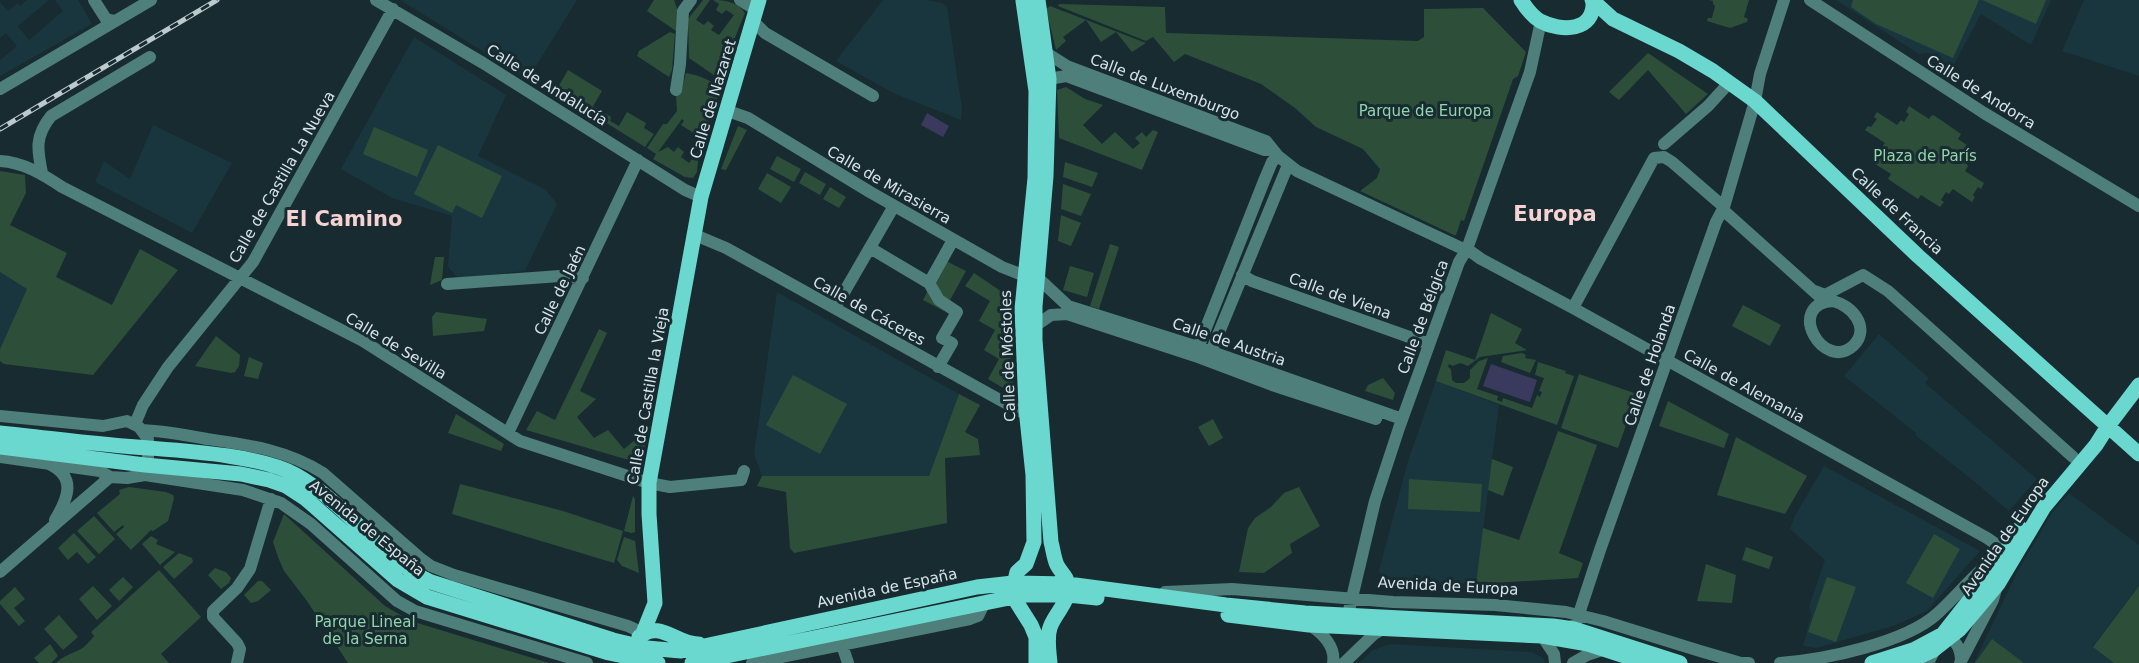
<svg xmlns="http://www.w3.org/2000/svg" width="2139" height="663" viewBox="0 0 2139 663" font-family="'DejaVu Sans',sans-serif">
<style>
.built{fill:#19363f}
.green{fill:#2d4f3a}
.water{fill:#3a3a5e}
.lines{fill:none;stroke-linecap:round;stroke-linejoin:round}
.minor{stroke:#4e7f7a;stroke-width:12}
.major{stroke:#6ad8ce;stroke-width:15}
.rail-casing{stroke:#bccace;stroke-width:5}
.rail{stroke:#172b31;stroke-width:3;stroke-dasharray:9;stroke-linecap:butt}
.labels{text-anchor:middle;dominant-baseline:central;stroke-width:6;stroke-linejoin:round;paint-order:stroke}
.street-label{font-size:15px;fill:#d7e4e8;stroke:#172b31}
.park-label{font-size:15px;fill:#92d5ab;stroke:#172b31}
.district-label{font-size:21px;font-weight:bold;fill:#f6d2d2;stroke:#172b31}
</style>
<rect width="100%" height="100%" fill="#172b31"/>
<path class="built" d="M27 0H49L18 26 29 40 63 11 55 0H78L92 24 0 76V60L17 46 6 33 0 38V2L8 11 18 3 20 6Z
M400 0H577L528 79Z
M883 0H928L942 3 947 7 962 109 961 120 893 93 836 61Z
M1836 0H2051L2031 45 1981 14 1952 68 1929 53 1919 54Z
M2084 0H2139V76L2062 51Z
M414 37 506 95 478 156 546 190 557 204 525 271 458 278 448 267 452 216 392 198 341 169Z
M153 125 232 163 192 233 95 182 104 161 130 179Z
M0 272 27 289 0 349Z
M777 292 959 394 929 476H762L754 454Z
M1879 334 1929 378 1925 383 2037 479 2009 511 1969 477 1915 435 1916 433 1844 376Z
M1436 381 1499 405 1476 584 1385 580 1379 571 1408 461Z
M1824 466 1980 551 1927 611 1893 626 1816 648 1803 646 1811 616 1809 606 1825 560 1790 529 1795 516Z
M2069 493 2139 545V586L2093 646 2114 663H1974L2017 572 2053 511Z
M1390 644 1532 652 1543 658 1545 663H1359L1373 650Z"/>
<path class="green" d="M654 0H674L678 12 676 31 647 11Z
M703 0H710L696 20 704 25 708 21 714 26 711 30 719 35 734 15 726 10 722 14 716 10 719 4 713 0C725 0 738 2 745 13L732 45 734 46 730 52 727 76 721 80 689 58 688 19Z
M1709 0H1749L1744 17 1748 19 1747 22 1730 28 1707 21 1708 18H1712L1715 6 1713 4V1Z
M1853 0H1979L1953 58 1876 24 1851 7Z
M1982 0H2046L2036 24Z
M1059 4 1165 7 1166 33 1418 41 1424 37V9L1483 8 1526 52 1518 76 1513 79 1464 221 1461 220 1456 235H1454L1360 191 1377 178 1380 169 1363 149 1316 127 1295 108 1261 84 1185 54 1174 62 1153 37 1146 41 1058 6Z
M1050 6 1146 43 1132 52 1116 32 1101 42 1086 20 1063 37 1066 41 1056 50 1046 9Z
M670 32 675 34 672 70 669 77 637 56 639 51Z
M1648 53 1708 94 1686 114 1648 70 1619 100 1609 92Z
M568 70 602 91 593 106 611 117 610 121 619 126 627 112 646 123 644 128 654 134 645 147 589 112 590 110 557 89Z
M686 73C698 75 712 80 720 89L703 139 681 125 684 121 682 119 658 152 668 147 674 152 678 147 684 152 681 157 689 163 699 150 697 172 693 178 685 177 653 159 656 154 647 148 663 124H667L677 111 676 96 681 92Z
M1066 87 1085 99 1103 105 1083 125 1102 144 1115 132 1133 149 1140 143 1135 138 1142 132 1146 137 1153 130 1158 132 1142 170 1059 138 1057 90Z
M1909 106 1929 119 1932 115 1935 116 1961 134 1958 139 1977 152 1974 157 1971 156 1966 163 1968 166 1965 171 1984 183 1981 189 1978 187 1973 195 1975 197 1972 202 1953 189 1949 194 1946 192 1941 200 1944 202 1940 207 1921 195 1918 199 1888 179 1891 174 1872 162 1876 157 1879 158 1884 151 1881 148 1885 143 1865 130 1868 126 1871 127 1877 119 1874 117 1877 112 1897 125 1901 120 1904 122 1909 114 1906 112Z
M738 126 747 130 726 170 721 169Z
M374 127 428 150 417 177 363 154Z
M438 145 502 176 482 218 456 205 452 213 414 194Z
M777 156 801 169 794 182 770 169Z
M1065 162 1098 173 1092 187 1063 177Z
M0 171 25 175 26 193 10 225 67 253 56 277 112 305 140 249 178 270 93 375 4 364 0 361V349L27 289 0 272Z
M805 172 826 184 820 195 799 183Z
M767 173 791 187 781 203 758 189Z
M1063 184 1091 194 1081 216 1061 209Z
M830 187 846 197 839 208 823 199Z
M1061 215 1081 223 1071 246 1058 241Z
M1110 244 1119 247 1099 309 1090 306Z
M435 257H444L442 280 430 285Z
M944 260 966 271 944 311 923 300Z
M1070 266 1094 273 1087 297 1063 290Z
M974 273 1005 294 1013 386 1010 392 988 379 999 359 984 350 995 330 979 321 990 301 965 286Z
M1743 305 1781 325 1770 346 1732 326Z
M436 312 487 319 484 331 433 336 432 317Z
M1491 313 1522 329 1515 343 1527 350 1480 357 1468 366 1460 363 1453 366 1449 364 1448 367 1451 369 1452 380 1456 383H1464L1470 378V370L1479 361 1488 358 1477 389 1498 396 1497 400 1502 402 1503 398 1532 408 1537 395 1540 397 1542 392 1539 391 1544 378 1535 375 1538 362 1566 371 1565 373 1574 376 1557 425 1436 381 1446 350 1475 360Z
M599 329 607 333 580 391 596 399 577 417 594 438 608 430 624 449 651 427 639 463 526 430 537 411 555 420Z
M216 336 240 355 239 366 235 372 231 373 195 366Z
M1522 353 1526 355 1525 358 1536 360 1530 373 1501 362 1503 356Z
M249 357 263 363 258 379 244 376Z
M1579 374 1637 394 1618 448 1561 428Z
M793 375 847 404 820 454 766 425Z
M1383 378 1395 393 1393 400 1365 391 1368 385Z
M959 394 980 405 965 432 978 439 980 455 945 458 947 523 794 553 790 548 786 492 757 486 762 476H929Z
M1668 401 1729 434 1724 448 1659 426Z
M456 414 504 444 501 451 448 433Z
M1213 419 1223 438 1209 446 1198 427Z
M1558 431 1597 445 1559 553 1583 563 1578 578 1476 584 1483 528 1519 540Z
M1736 437 1807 476 1785 514 1717 495Z
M1492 459 1513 467 1503 496 1488 490Z
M1409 479 1482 484 1480 512 1408 509Z
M460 484 563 511 623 531 614 563 452 514Z
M129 487 166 492 173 495 174 498 168 521 153 531 151 530 131 550 116 534 124 527 123 525 114 532 97 513 120 494 119 490Z
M1299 487 1320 526 1290 544 1292 553 1264 573 1239 572 1248 528 1255 518 1271 507 1284 493Z
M633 496 635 499V532L631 533 624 531Z
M284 514 385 606 411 621 549 663H348L307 601 284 571 278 557 273 542Z
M94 516 115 539 99 554 77 531Z
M74 533 96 557 88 564 77 552 68 560 58 548Z
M1934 534 1960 549 1933 598 1906 583Z
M151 536 158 540 156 544 175 552 160 565 142 544Z
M624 537 635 541 639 573 622 566 617 560Z
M1746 547 1773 557 1769 569 1742 560Z
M179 553 192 558 193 562 174 579 163 567Z
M1706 564 1736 575 1732 603 1697 601Z
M215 568 226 572 231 578 229 583 221 589 208 575Z
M159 570 201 617 161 654 169 663H56C64 656 70 654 79 650 84 648 90 641 94 636L91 632Z
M123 577 133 587 119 601 109 590Z
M1827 577 1856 587 1836 642 1808 632Z
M258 581H262L271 590 258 601 251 603 244 595Z
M93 586 112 606 97 620 79 599Z
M2139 586V663H2114L2093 647Z
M15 587 25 599 14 608 25 621 19 626 0 604V601Z
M59 615 78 637 63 650 44 629Z
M1992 639 2024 663H1975Z
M50 644 58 656 51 663H39L34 658Z"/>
<path class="water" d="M927 113 949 126 943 137 921 125Z
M1491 364 1537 380 1530 402 1483 386Z"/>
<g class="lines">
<path class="minor" d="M94 0 106 19 115 21
M376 0 483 63 685 190 701 197
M740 0 756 10
M1810 0 1984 113 2139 206
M754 22 765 33 873 96
M1045 52 1067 66 1266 141 1278 156 1297 171 1459 247 1467 249 1481 259 1573 308 1987 538 2006 551C1979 567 1961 592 1938 613 1906 643 1823 660 1780 663
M1049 79 1066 76 1264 150H1273
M0 89 151 0
M676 90 680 64 683 11 691 0
M728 111 748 118 870 192 1002 267 1025 276 1038 278 1068 306 1198 347 1402 419
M1664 144 1708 106 1729 83
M0 161C23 162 44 175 62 187L363 341 520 441 649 483 670 487 741 480 744 471
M42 173C37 149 35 136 51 116L150 57
M1723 210 1819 296
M695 235 726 248 1027 415
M870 248 929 283 953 240
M1242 275 1252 281 1429 344
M929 283 939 300 957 312 942 338 952 343 938 367
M447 284 560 276 583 278
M1815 291 1825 295 1863 275 1888 291 2073 457
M1833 301C1851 305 1871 327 1854 345 1824 374 1784 304 1833 301Z
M835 308 894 206
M1573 308 1654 158 1664 157 1672 162 1724 207
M1035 326 1051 315 1067 314 1195 356 1272 385 1376 419
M1196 353 1264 181 1272 162 1278 156
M1208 359 1288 165
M0 416 103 426 127 421 139 427 148 439V457
M135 424 143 405 168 367 253 262 393 9
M142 430C164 431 186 435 207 439 249 445 287 450 323 473L420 558 431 566 454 575 628 626 643 633
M508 433 638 160
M0 457 100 471 110 477 127 478 145 475 243 490 281 503 311 524 397 601 415 611 587 663
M49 464C78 477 67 500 55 520
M0 572 110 477
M1165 592 1232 589 1393 602 1495 605 1566 612 1603 621 1700 651 1741 663H1749
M1346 623 1375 501 1399 428 1459 262 1467 249 1530 72 1541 21
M1309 625C1322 632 1336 647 1333 663
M1572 635 1600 550 1716 222 1724 207 1755 101 1760 74 1784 0
M1542 636 1554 654 1555 663
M842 645 848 663
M237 663 240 649 237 643 213 617V611L237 588 250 569 271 499
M752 663 970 619 978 616 985 602
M1344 663 1374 634 1383 629
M1573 663 1587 655 1605 649
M1928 663 1943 634C1955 639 1961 647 1961 661
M1960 663 1993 600 1996 589"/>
<path class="major" d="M1038 0 1049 79 1046 176 1035 306V340L1051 542C1053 549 1054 559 1057 565 1061 573 1068 577 1068 586 1069 602 1057 611 1051 625 1046 636 1049 651 1050 663
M1521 0C1526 8 1532 16 1540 21 1561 32 1595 32 1593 1
M1592 0 1613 19 1679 51 1713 71 1755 101 1918 256 2139 454
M1023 1 1036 91 1035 178 1022 309 1026 409 1033 475 1034 542 1026 564 1017 572 1013 588 1014 598 1031 625 1036 637V663
M0 433C50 438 99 445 149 448 188 451 263 456 296 475 346 503 379 557 431 582L613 640 647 648 681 651 977 587 1013 583 1068 584 1226 605 1305 613 1553 626 1574 629 1680 663
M0 447 145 465 241 474 269 480 286 486 306 499 398 580 427 597 609 653 658 663
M1228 615 1309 625 1542 636 1588 644 1646 663
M643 633 655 603 649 514V483L701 197 759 0
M639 637C660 619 677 645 699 644
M692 663 1023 595H1068L1097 598
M1872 663 1913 650 1943 634 1998 564 2020 528
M1905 663 1932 651 1960 629 1998 584 2044 507 2096 445 2108 426 2139 385"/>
<defs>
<path id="rail" d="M0 129 217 0"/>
</defs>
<use href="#rail" class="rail-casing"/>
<use href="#rail" class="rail"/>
</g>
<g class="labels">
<g class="street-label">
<text transform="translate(547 85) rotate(32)">Calle de Andalucía</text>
<text transform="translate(1165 87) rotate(21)">Calle de Luxemburgo</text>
<text transform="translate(1981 92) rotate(32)">Calle de Andorra</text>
<text transform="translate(713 99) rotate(-73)">Calle de Nazaret</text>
<text transform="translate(282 177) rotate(-60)">Calle de Castilla La Nueva</text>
<text transform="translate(889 185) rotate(30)">Calle de Mirasierra</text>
<text transform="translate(1897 211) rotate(43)">Calle de Francia</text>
<text transform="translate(560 290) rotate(-64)">Calle de Jaén</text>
<text transform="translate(1340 296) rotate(20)">Calle de Viena</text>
<text transform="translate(869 311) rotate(29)">Calle de Cáceres</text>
<text transform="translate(1423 317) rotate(-70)">Calle de Bélgica</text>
<text transform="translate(1229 342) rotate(19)">Calle de Austria</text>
<text transform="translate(396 346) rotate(31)">Calle de Sevilla</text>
<text transform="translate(1008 356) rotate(-92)">Calle de Móstoles</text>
<text transform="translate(1650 365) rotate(-71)">Calle de Holanda</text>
<text transform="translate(1744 386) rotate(29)">Calle de Alemania</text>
<text transform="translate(648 396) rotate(-80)">Calle de Castilla la Vieja</text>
<text transform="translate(367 528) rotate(39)">Avenida de España</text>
<text transform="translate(2005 536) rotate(-55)">Avenida de Europa</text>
<text transform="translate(1448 586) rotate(3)">Avenida de Europa</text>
<text transform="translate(887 588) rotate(-12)">Avenida de España</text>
</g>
<g class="park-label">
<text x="1425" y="111">Parque de Europa</text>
<text x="1925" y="156">Plaza de París</text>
<text x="365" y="622">Parque Lineal<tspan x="365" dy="17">de la Serna</tspan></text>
</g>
<g class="district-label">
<text x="1555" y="214">Europa</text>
<text x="344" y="219">El Camino</text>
</g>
</g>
</svg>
